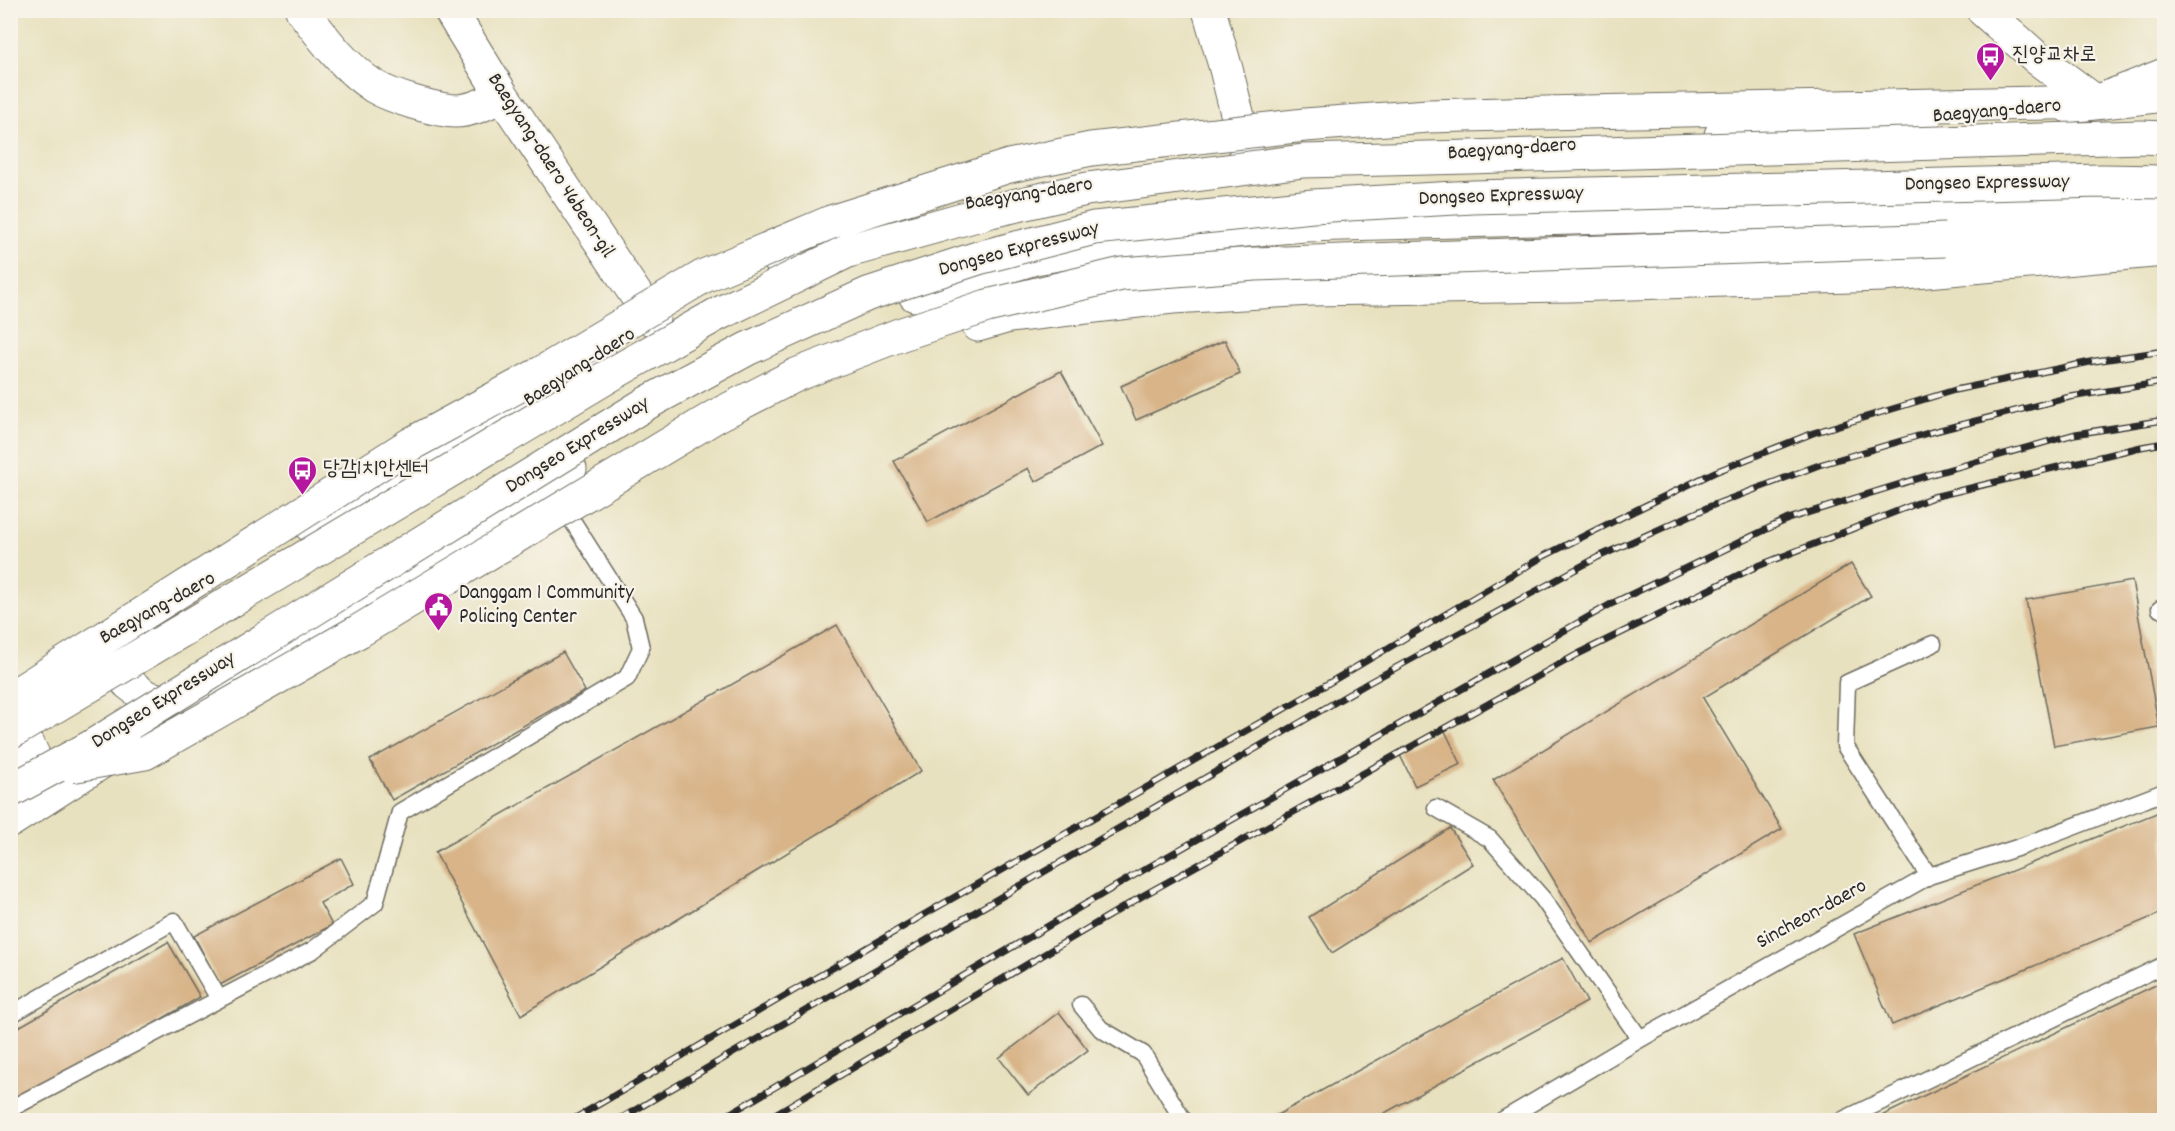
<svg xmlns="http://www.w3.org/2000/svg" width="2175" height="1131" viewBox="0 0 2175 1131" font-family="Dekko,'Poor Story',sans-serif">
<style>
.building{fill:#d8b488}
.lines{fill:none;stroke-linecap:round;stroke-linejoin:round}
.lane-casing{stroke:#6d6b5f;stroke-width:19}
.street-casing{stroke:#6d6b5f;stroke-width:35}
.secondary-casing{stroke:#6d6b5f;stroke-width:35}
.highway-casing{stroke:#6d6b5f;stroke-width:35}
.lane{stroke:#fff;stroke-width:16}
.street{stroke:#fff;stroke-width:33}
.secondary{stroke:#fff;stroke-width:33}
.highway{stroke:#fff;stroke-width:33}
.rail-casing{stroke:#2b2b2b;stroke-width:7}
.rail{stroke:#f7f3e8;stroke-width:4.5;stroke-dasharray:14;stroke-linecap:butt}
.highway-bridge-casing{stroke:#6d6b5f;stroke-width:35;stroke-linecap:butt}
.highway-bridge{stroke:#fff;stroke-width:33}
.labels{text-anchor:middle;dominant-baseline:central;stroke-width:4.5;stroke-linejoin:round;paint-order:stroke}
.poi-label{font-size:21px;fill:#2b2b2b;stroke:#f7f3e8;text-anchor:start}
.street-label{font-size:21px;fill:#2b2b2b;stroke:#f7f3e8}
</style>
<rect width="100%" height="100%" fill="#f7f3e8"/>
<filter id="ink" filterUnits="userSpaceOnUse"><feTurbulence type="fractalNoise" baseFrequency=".0167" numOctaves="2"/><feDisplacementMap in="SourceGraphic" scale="12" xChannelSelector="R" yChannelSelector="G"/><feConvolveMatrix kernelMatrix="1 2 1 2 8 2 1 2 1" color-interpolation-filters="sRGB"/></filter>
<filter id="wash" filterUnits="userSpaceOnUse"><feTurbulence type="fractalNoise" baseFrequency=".008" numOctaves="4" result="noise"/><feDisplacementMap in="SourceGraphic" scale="24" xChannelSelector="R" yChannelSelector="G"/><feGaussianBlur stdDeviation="1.35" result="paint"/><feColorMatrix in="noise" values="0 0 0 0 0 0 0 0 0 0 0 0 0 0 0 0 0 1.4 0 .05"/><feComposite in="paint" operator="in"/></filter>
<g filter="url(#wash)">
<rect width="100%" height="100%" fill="#e8e1bf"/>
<g id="blocks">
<path class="building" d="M1225 340 1240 374 1136 420 1121 386Z
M1061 371 1102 446 1035 482 1028 468 928 522 894 461Z
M1851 564 1871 596 1703 698 1782 829 1592 943 1493 780Z
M2132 581 2159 727 2054 746 2026 600Z
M837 625 921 771 521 1015 435 852Z
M563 652 585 691 392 800 370 760Z
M1444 729 1461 764 1415 786 1398 751Z
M2164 810V912L1892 1025 1854 934Z
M1450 828 1473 864 1332 953 1309 917Z
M341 858 354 884 320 903 332 925 220 985 194 936Z
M168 942 200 997 10 1106V1032Z
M1563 958 1587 1002 1372 1120H1268Z
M2164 981V1120H1873Z
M1059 1012 1088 1050 1028 1095 999 1058Z"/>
</g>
</g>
<g filter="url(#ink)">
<use href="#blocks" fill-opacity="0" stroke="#6d6b5f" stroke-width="1.5"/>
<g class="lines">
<defs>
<path id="lane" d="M2160 609 2164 610
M1436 808 1490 839 1543 899 1640 1039
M1929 876 1845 746 1847 683 1933 644
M1081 1005 1101 1029 1143 1054 1183 1120
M10 1015 174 921 219 999
M10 1109 313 950 375 903 400 812 627 678 641 648 634 618 561 503
M1503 1120 1640 1039 1929 876 2023 846 2164 792
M1843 1120 2164 965"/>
<path id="street" d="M302 10C323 38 345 68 375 87 392 97 435 110 455 111 471 111 488 103 502 95
M450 10 502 95 653 320
M1209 10 1226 69 1249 161
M1983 10 2038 59 2096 102 2164 75"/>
<path id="secondary" d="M2068 106 2164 95
M1721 135 1924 119
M779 259 838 238 876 228
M915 295 1035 258 1148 239 1304 225 1913 209 2164 199
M978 325 1009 316 1172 297 1312 289 1571 285 1882 275 2164 250
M310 525 526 404 599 355
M126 641 119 652 128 683 146 697 187 707
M10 707 33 755 13 803
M10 821 187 707 465 538 570 469"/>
<path id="highway" d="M1584 112 2096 102
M1945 240 2164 226"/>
</defs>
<use href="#lane" class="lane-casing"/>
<use href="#street" class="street-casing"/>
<use href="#secondary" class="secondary-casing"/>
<use href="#highway" class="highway-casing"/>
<use href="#lane" class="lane"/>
<use href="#street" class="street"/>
<use href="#secondary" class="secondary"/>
<use href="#highway" class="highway"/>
<defs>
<path id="rail" d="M572 1120 932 910 1317 690 1544 556 1628 514 1715 472 1813 433 1955 390 2095 361 2164 351
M618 1120 1368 683 1598 557 1711 506 1819 465 1928 433 2070 397 2164 382
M719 1120 1133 876 1611 604 1788 519 1929 475 2075 434 2164 420
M765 1120 1144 895 1578 654 1753 568 1933 497 2141 447 2164 443"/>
</defs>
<use href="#rail" class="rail-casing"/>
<use href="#rail" class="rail"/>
<defs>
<path id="highway-bridge" d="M10 698 411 444 538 375 704 276 831 222 1009 166 1091 149 1305 125 1428 116 1584 112
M10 733 612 374 716 315 848 251 991 211 1087 189 1303 161 1469 157 2141 137 2164 138
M71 766 145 753 359 631 716 416 796 375 899 335 987 306 1122 274 1255 264 1945 240
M10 791 91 747 647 403 747 349 868 294 978 258 1094 228 1313 206 1473 197 2101 181 2164 182"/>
</defs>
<use href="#highway-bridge" class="highway-bridge-casing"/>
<use href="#highway-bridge" class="highway-bridge"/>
</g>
</g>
<defs>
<symbol id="bus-pin" viewBox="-11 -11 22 30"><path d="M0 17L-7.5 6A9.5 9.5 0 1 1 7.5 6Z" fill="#b5179e" stroke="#f7f3e8"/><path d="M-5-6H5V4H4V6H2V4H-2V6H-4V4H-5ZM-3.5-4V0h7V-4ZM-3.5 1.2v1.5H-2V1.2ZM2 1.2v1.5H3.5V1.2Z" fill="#fff"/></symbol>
<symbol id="civic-pin" viewBox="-11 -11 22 30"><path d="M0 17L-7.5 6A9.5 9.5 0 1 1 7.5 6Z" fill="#b5179e" stroke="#f7f3e8"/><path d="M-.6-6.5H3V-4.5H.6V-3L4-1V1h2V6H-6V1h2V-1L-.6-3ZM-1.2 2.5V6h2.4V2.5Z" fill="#fff"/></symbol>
</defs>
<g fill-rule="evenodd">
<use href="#bus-pin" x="1974" y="40" width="33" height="45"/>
<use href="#bus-pin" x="286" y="454" width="33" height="45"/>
<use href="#civic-pin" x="422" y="590" width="33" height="45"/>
</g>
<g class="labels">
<g class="poi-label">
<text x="2012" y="56">진양교차로</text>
<text x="323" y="470">당감1치안센터</text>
<text x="459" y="594">Danggam 1 Community<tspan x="459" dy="24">Policing Center</tspan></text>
</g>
<g class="street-label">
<text transform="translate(1997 112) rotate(-5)">Baegyang-daero</text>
<text transform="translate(1512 150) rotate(-4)">Baegyang-daero</text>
<text transform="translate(550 166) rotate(57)">Baegyang-daero 46beon-gil</text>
<text transform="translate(1987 184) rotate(-1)">Dongseo Expressway</text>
<text transform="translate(1029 195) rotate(-9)">Baegyang-daero</text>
<text transform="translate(1501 197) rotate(-2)">Dongseo Expressway</text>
<text transform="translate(1019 250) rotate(-15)">Dongseo Expressway</text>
<text transform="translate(580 368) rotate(-33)">Baegyang-daero</text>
<text transform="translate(578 446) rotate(-32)">Dongseo Expressway</text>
<text transform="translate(158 609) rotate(-29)">Baegyang-daero</text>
<text transform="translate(164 701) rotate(-32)">Dongseo Expressway</text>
<text transform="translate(1812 915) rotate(-29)">Sincheon-daero</text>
</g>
</g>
<rect width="2175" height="1131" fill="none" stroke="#f7f3e8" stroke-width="36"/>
</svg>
